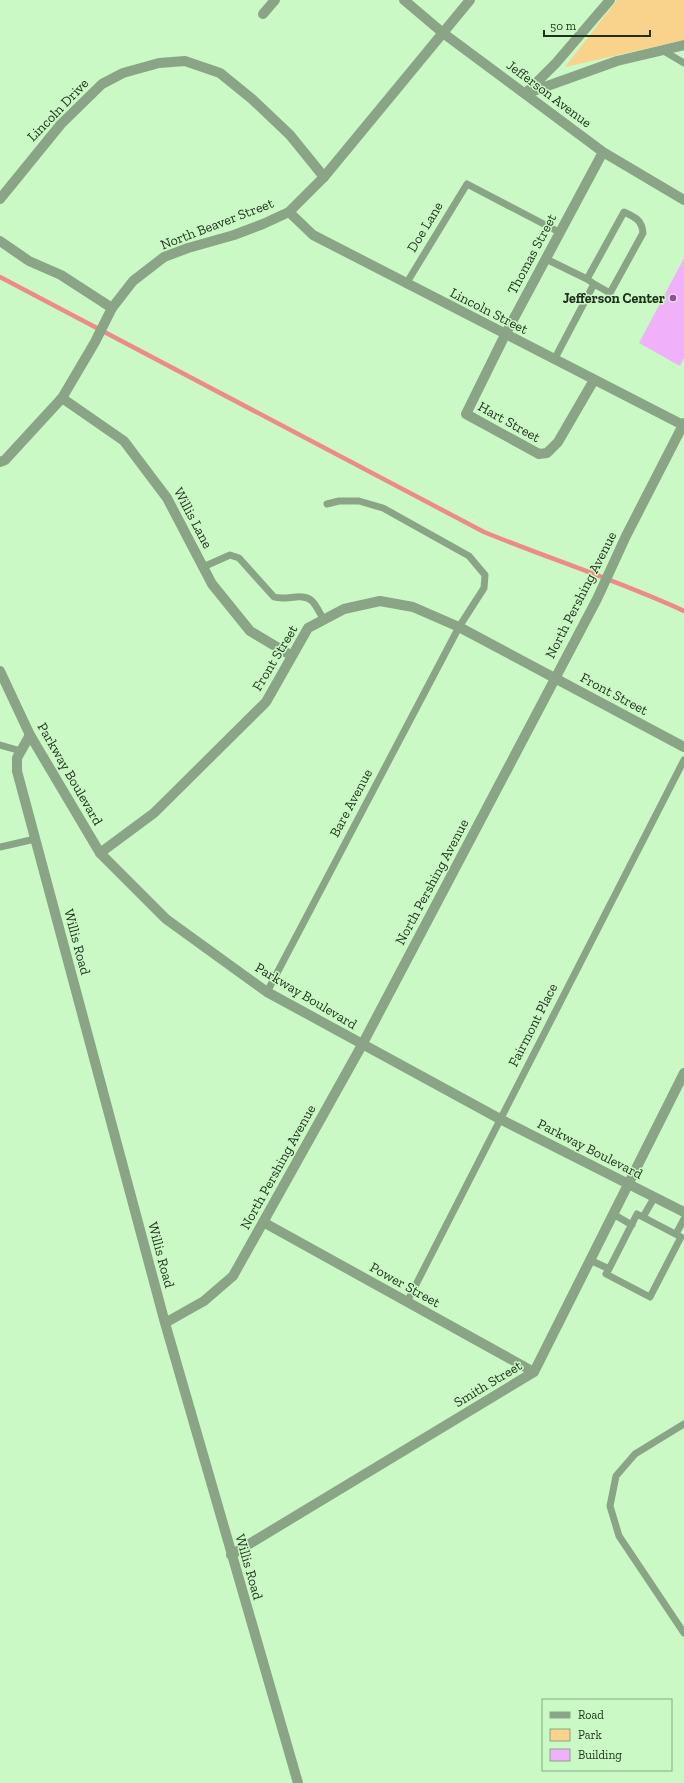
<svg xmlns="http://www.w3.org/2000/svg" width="684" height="1783" viewBox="0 0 684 1783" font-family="'Zilla Slab',serif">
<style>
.green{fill:#f9d28b}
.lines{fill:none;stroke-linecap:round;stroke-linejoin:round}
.stream{stroke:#ee8b88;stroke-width:4.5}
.building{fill:#f1b1fa}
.service{stroke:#89a586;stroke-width:7}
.minor{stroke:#89a586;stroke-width:10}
.tertiary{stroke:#89a586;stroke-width:10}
.poi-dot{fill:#9f43ad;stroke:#cbf9c6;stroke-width:1.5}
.labels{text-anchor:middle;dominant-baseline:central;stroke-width:3;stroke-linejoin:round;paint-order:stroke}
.street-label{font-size:14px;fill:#1f311e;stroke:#cbf9c6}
.poi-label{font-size:14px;font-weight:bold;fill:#1f311e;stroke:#cbf9c6;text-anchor:end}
</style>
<rect width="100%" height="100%" fill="#cbf9c6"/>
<path class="green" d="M617 0H684V40L565 67Z"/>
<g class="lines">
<path class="stream" d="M0 277 484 532C550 559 619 581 684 611"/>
</g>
<path class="building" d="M684 258V358L680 366 639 343Z"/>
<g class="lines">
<path class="service" d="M662 50 684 63
M546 259 587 279
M406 284 467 184 559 232
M554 360 594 284 610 293 643 233C642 220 635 217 624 212L587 279 594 284
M203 567 230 555 239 558 274 597C286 601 303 592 312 601 317 606 320 614 324 620
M0 745 21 751
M0 847 35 839
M267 992 459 627 484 588 485 575 469 556 383 508 359 501H339L327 504
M613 1214 632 1225
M643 1217 654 1198
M676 1234 684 1219
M590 1260 609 1269 606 1274 650 1297 681 1237 637 1214 609 1269
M407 1302 684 760
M684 1424 635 1454 616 1476 610 1506 619 1536 684 1633"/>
<path class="minor" d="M404 0 443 33 603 152 684 200
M263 14 275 0
M528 91 556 63 610 0
M525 94 617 61 684 45
M0 199 61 124 102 84 123 73 159 63 185 61 220 73 252 99 290 135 324 177
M289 212 313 235 683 425
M0 241 29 261 61 275 112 308
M594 380 558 442 547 453 539 454 466 414 505 335 603 152
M62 398 124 441 167 498 212 584 250 631 292 656
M30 735 17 758V771L165 1323 298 1783
M100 853 154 813 266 702 308 628 344 609 380 601 413 607 459 627 684 747
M263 1222 534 1372
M165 1323 204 1301 233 1276 362 1045 597 599 626 536 684 423
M231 1555 534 1372 684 1073"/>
<path class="tertiary" d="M0 462 5 460 62 398 95 342 112 308 133 281 164 257 188 248 234 235 263 224 289 212 324 177 470 0
M0 671 30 735 100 853 166 919 267 992 500 1119 684 1212"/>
</g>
<circle class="poi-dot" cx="673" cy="298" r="4"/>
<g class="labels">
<g class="street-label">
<text transform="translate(549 94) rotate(37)">Jefferson Avenue</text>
<text transform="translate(58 110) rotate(-46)">Lincoln Drive</text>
<text transform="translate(217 224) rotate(-21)">North Beaver Street</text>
<text transform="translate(425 227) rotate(-59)">Doe Lane</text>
<text transform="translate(532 254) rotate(-62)">Thomas Street</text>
<text transform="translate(489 311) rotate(27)">Lincoln Street</text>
<text transform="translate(509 422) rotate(29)">Hart Street</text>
<text transform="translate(193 518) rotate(62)">Willis Lane</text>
<text transform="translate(581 595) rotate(-63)">North Pershing Avenue</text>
<text transform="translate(275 658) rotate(-59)">Front Street</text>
<text transform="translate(614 694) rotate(28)">Front Street</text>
<text transform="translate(70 774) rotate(60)">Parkway Boulevard</text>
<text transform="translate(351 803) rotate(-62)">Bare Avenue</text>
<text transform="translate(432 882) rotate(-62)">North Pershing Avenue</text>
<text transform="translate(77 942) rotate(75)">Willis Road</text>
<text transform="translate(306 996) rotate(31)">Parkway Boulevard</text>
<text transform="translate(533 1025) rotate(-63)">Fairmont Place</text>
<text transform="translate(590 1149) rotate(27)">Parkway Boulevard</text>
<text transform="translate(278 1167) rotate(-61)">North Pershing Avenue</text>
<text transform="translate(161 1255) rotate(75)">Willis Road</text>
<text transform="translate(405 1285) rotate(29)">Power Street</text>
<text transform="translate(488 1384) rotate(-31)">Smith Street</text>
<text transform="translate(249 1567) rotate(74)">Willis Road</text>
</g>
<g class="poi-label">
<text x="665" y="298">Jefferson Center</text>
</g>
</g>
<rect x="542" y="1699" width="130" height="72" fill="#cbf9c6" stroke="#86a983"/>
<rect x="550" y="1712" width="20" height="6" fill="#89a586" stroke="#86a983"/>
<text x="578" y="1719" font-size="12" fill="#1f311e">Road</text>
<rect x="550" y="1729" width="20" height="12" fill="#f9d28b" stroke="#86a983"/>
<text x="578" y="1739" font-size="12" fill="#1f311e">Park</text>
<rect x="550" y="1749" width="20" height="12" fill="#f1b1fa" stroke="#86a983"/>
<text x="578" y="1759" font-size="12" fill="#1f311e">Building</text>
<path d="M544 30v6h106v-6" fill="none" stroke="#1f311e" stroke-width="2"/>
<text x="550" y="30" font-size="12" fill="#1f311e" stroke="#cbf9c6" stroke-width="3" paint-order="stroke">50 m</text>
</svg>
